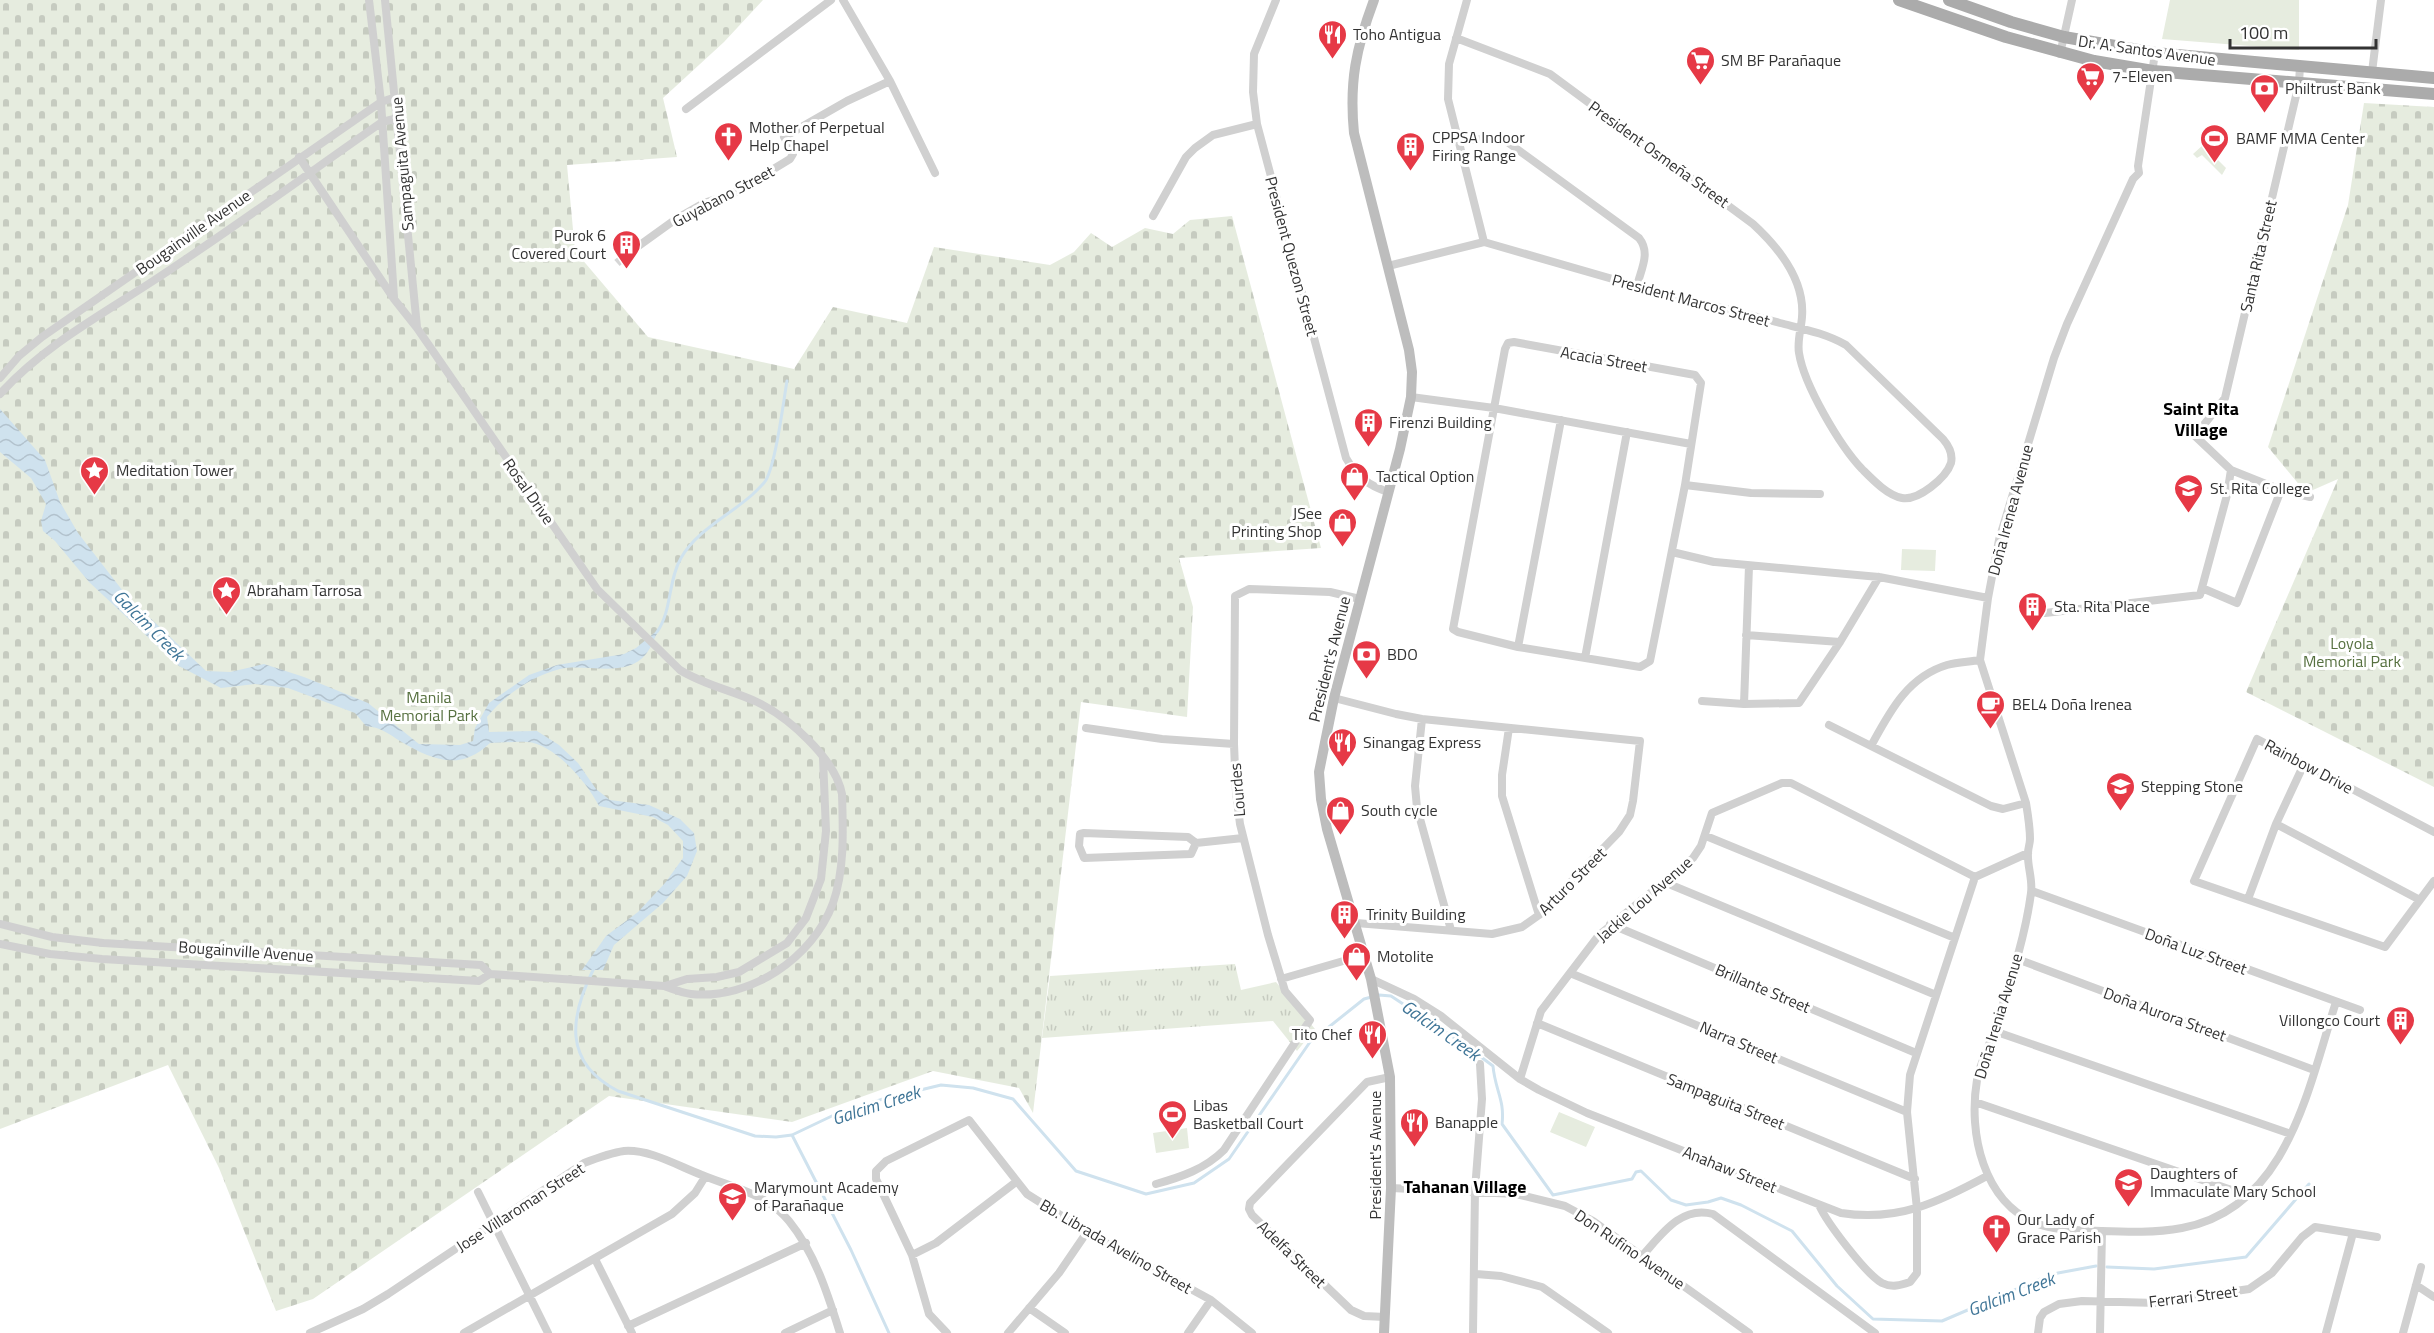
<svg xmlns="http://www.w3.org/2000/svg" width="2434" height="1333" viewBox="0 0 2434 1333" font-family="'Titillium Web',sans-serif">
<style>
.grass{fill:url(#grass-tufts)}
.cemetery{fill:url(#cemetery-stones)}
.park{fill:#e6ecdf}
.water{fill:url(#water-waves)}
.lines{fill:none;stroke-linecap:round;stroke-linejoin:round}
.stream{stroke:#cfe2ee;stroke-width:3}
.street-tunnel{stroke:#d6d6d6;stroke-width:8;stroke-dasharray:8 4;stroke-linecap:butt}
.street{stroke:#d0d0d0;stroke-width:8}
.secondary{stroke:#bdbdbd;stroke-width:10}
.primary{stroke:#ababab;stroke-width:12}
.labels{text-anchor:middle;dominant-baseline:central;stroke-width:6;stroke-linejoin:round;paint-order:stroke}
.poi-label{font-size:16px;fill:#333;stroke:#fff;text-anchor:start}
.street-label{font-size:16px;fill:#333;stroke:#fff}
.park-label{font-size:16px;fill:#56703f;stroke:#fff}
.neighbourhood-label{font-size:18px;font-weight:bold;fill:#000;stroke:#fff}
.water-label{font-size:18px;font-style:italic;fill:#3f7597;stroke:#fff}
</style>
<defs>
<pattern id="grass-tufts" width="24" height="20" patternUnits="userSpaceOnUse" patternTransform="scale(1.5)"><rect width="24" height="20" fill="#e6ecdf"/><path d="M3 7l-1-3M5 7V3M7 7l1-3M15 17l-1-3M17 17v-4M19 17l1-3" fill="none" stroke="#c6cbc0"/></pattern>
<pattern id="cemetery-stones" width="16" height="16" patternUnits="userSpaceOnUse" patternTransform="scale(1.5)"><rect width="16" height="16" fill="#e6ecdf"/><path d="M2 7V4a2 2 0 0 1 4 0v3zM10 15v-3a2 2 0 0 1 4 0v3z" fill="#c6cbc0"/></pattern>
<pattern id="water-waves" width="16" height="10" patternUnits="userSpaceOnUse" patternTransform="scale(1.5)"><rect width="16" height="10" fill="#cfe2ee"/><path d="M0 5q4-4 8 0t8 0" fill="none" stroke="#b2c2cd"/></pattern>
</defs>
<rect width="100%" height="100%" fill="#fff"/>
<path class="grass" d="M1235 964 1241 990 1276 982 1315 1029 1297 1051 1273 1021 1042 1038 1050 976Z"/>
<path class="cemetery" d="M0 0H763L724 42 663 98 677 157 567 165 575 251 648 337 794 369 833 307 907 323 934 247 1050 265 1074 252 1091 233 1112 247 1145 228 1173 234 1190 220 1232 216 1321 548 1179 558 1193 607 1187 717 1081 702 1033 1113 1019 1088 933 1071 792 1122 609 1096 313 1299 276 1311 219 1168 168 1065 0 1129Z
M2364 103 2434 107V787L2246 692 2338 479 2306 493 2268 447 2348 205Z"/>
<path class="park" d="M2170 0H2299V50L2162 39Z
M2203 145 2226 168 2222 175 2202 155 2197 158 2193 154Z
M1902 549 1936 550 1935 571 1901 570Z
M1559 1112 1595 1127 1586 1147 1550 1132Z
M1187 1128 1189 1148 1156 1153 1153 1133Z"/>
<path class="water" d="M0 409 45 460 60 502 78 533 126 595 206 671 230 672 264 664 304 677 368 703 419 744 460 745 473 741 475 728 489 703 529 675 557 665 624 654 636 648 659 629C655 637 651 648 646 654 626 679 586 663 560 669 532 676 505 695 487 717L489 732 537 731 559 745 578 763 596 789 610 800 649 805 680 819 694 833 697 851 687 876 663 903 614 945 603 970H582L606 936 638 912 665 883 683 858V841L668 825 653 817 599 806C588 784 554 743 527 742 515 741 502 743 490 743 460 772 432 760 400 741 389 734 380 727 366 726L355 713 288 688 255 684 221 688 179 666 89 582 55 541 43 531 41 521 46 504 31 478 0 452Z"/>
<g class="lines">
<path class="stream" d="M657 632C672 611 668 580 681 558 697 530 730 515 753 494 757 490 763 485 766 480 776 462 783 404 787 381
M594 968C570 1016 562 1062 618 1091L755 1136 776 1137 792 1135 834 1115 883 1099 941 1085 973 1088 1013 1099 1076 1171 1146 1194 1194 1183 1229 1159 1310 1042 1364 999 1379 995 1391 996 1465 1045 1493 1066C1495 1090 1505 1100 1502 1124L1553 1195 1632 1179 1636 1172 1641 1171 1671 1200 1686 1205 1708 1202 1721 1198 1741 1205 1792 1231 1837 1286 1873 1319 1942 1321 2038 1280 2058 1273 2096 1266
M792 1135 851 1250 889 1333
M2107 1267 2154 1269 2246 1257 2309 1184"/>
<path class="street-tunnel" d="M617 263 626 255"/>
<path class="street" d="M369 0 381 102 394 297
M385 0 417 327
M843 0 890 81 935 173
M1276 0 1254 54 1253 92 1257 124 1346 458C1357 477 1368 485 1388 492
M1467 0 1449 64 1448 99 1484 242
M2155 53 2138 166 2139 173 2133 179 2067 324 2054 358 1999 540 1988 598 1980 660 2026 803C2028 815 2030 827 2030 839 2030 844 2028 848 2028 853 2027 866 2033 879 2031 893 2025 939 2009 985 1995 1029 1989 1046 1980 1063 1977 1080 1968 1133 1983 1203 2038 1224 2057 1231 2081 1230 2101 1231 2128 1232 2155 1233 2182 1228 2288 1208 2308 1088 2336 1002
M2060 54 2072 0
M2300 66 2299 83 2225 398 2195 436 2231 470 2281 490 2310 497
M2372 72 2381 0
M686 109 831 0
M1457 141 1495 138 1506 141 1639 238C1651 253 1641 269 1637 286
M1153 216 1186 157 1195 148 1213 135 1257 124
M626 255 676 219 704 203 734 193 790 159 793 154 784 137 847 101 890 81
M1388 266 1484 242 1637 286 1780 323C1803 329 1825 333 1846 345L1943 439C1949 446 1953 454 1951 463 1946 478 1918 501 1902 498 1887 495 1872 479 1862 469 1840 446 1804 385 1799 353 1797 341 1801 330 1802 317 1805 280 1778 247 1753 224L1550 74 1456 38
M1514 342 1695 375 1701 383 1685 485 1650 661 1640 667 1518 647 1458 632 1453 629 1505 349 1508 343Z
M0 378 19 356 42 337 381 102 396 97
M0 394C42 347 101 315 153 281 231 230 306 175 382 122L398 118
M1411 397 1494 408 1691 444
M1685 485 1751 493 1820 494
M1672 552 1714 562
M1715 562 1879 577 1988 598
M2202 588 2237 603 2281 490
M2045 613 2200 595 2227 495 2231 470
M1746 635 1840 642
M1518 647 1561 420
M1585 658 1627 432
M1334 698 1396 714 1422 719 1640 741 1633 801 1630 815 1619 832 1539 915 1522 927 1492 934 1356 923
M1702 701 1744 704 1799 703 1840 642 1879 577
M1744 704 1749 566
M1422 719 1415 786 1417 808 1451 930
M1829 725 1991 806 2003 809 2026 803
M1086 728 1162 739 1234 744
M1509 728 1502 775V796L1539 915
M1871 746C1889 713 1907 677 1947 665 1958 662 1969 662 1980 660
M2276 824 2420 900
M2434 832 2257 739 2194 881 2385 947 2434 881
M1706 836 1955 938
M1196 843 1191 854 1084 858 1079 846 1080 834 1084 833 1188 837 1196 843 1243 838
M1664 882 1936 995
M2032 891 2360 1010
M2248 899 2276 824 2304 764
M0 924 52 937 103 943 481 965 490 974
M1610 924 1916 1053
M0 944 50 954 102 959 479 981 490 974 664 986C672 989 682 993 691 994 750 1000 813 958 833 903 845 869 843 829 842 794 835 758 788 717 757 702 731 690 704 685 680 670L597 589 417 328 394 299 299 157
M2017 959 2314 1070
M1570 973 1907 1112
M1281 979 1364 955
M1371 979 1414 999 1441 1016 1520 1079 1539 1090 1587 1113 1841 1213C1898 1222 1939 1202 1987 1176
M665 986 687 979 717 977 739 972 787 943 806 918 821 879 826 831 823 758
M1537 1023 1915 1179
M1994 1031 2291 1134
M1520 1079 1541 1011 1599 935 1693 858 1701 846 1712 813 1782 783H1791L1975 877 2028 853
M1975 1102 2249 1196
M1156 1184C1181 1177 1205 1169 1224 1150L1310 1020 1285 991 1268 935 1240 824 1236 792 1234 744 1235 596 1249 589 1330 592 1360 599
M1391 1188 1516 1194 1565 1206 1593 1221 1749 1333
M478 1192 548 1333
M1819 1205C1827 1223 1866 1274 1882 1283 1892 1288 1901 1285 1910 1282L1917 1273V1209L1907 1112 1910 1075 1975 877
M912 1255 936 1243 1016 1182
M1642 1256C1661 1235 1681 1205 1713 1214L1875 1333
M595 1259 632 1333
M1476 1274 1501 1276 1542 1287 1608 1333
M2416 1285 2434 1297
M1029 1308 1065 1333
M1385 1317 1364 1316 1351 1310 1252 1215 1249 1209 1250 1203 1367 1082 1390 1077
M628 1326 806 1243
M310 1333 363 1309 388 1294 584 1163C597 1158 610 1153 624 1151 650 1149 678 1166 702 1175 733 1188 766 1193 789 1221 815 1253 828 1295 840 1333
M464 1333 672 1214 695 1193 705 1177
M785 1333 833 1310
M947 1333 929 1314 912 1255 876 1179V1171L886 1161 969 1120 1027 1194 1095 1237 1211 1300 1252 1333
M1008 1333 1059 1273 1087 1232
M1188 1333 1211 1300
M1473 1333 1475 1190 1482 1099 1480 1064
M2038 1333 2040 1318 2044 1312 2059 1304 2082 1301 2157 1303 2249 1289 2272 1273 2302 1237 2315 1227 2377 1237
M2100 1333 2102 1231
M2326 1333 2353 1233
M2403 1333 2421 1267"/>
<path class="secondary" d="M1374 0C1356 48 1349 82 1354 133L1409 350 1412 372 1411 397 1400 449 1334 698 1319 772 1321 799 1327 829 1371 979 1390 1077 1391 1188 1384 1333"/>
<path class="primary" d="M1899 0 2006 37 2094 61 2153 71 2434 94
M1949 0 2011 22 2064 37 2155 53 2434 78"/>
</g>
<defs>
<symbol id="restaurant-pin" viewBox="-11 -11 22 30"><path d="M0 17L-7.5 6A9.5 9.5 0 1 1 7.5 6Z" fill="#e63946" stroke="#fff"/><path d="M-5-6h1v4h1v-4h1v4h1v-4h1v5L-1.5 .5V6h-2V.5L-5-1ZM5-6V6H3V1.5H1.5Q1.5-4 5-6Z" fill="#fff"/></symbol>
<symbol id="supermarket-pin" viewBox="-11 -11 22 30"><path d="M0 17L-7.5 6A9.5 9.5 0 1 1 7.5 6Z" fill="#e63946" stroke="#fff"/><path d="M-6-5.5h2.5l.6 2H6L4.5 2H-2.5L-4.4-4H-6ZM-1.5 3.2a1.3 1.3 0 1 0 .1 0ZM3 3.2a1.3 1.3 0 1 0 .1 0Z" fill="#fff"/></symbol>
<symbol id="bank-pin" viewBox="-11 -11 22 30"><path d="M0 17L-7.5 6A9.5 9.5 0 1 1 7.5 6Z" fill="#e63946" stroke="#fff"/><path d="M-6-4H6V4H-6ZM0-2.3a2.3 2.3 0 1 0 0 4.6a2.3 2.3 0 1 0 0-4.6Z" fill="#fff"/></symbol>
<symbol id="church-pin" viewBox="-11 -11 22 30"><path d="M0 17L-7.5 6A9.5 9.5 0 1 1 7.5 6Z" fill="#e63946" stroke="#fff"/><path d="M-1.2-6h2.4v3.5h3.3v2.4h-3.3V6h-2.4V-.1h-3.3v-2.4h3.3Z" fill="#fff"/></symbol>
<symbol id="stadium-pin" viewBox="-11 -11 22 30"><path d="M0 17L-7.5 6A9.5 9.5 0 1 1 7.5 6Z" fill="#e63946" stroke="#fff"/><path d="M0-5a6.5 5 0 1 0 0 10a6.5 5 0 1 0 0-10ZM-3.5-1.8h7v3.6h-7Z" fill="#fff"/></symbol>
<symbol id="building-pin" viewBox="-11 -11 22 30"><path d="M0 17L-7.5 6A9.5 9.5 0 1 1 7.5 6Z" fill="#e63946" stroke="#fff"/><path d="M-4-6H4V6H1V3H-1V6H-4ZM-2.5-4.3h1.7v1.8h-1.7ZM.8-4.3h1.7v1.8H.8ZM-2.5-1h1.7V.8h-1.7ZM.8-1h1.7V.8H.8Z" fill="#fff"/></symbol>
<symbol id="sight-pin" viewBox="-11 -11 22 30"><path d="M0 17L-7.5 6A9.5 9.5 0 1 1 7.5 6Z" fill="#e63946" stroke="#fff"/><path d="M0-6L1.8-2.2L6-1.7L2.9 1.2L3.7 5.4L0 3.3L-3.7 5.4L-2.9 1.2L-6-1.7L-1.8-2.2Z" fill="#fff"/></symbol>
<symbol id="shop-pin" viewBox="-11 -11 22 30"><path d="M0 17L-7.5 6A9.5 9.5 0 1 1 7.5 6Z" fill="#e63946" stroke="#fff"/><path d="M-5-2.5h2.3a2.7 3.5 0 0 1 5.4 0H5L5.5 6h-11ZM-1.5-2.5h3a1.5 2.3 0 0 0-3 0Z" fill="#fff"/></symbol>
<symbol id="university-pin" viewBox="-11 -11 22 30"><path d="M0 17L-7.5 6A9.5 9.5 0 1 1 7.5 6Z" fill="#e63946" stroke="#fff"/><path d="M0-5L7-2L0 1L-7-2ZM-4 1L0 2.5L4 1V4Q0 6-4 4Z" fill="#fff"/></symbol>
<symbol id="cafe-pin" viewBox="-11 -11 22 30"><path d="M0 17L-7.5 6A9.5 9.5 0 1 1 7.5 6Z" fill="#e63946" stroke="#fff"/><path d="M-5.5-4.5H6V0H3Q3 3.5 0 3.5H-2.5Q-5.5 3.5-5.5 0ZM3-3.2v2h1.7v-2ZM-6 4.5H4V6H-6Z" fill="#fff"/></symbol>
<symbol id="school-pin" viewBox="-11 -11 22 30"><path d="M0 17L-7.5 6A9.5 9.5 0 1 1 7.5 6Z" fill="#e63946" stroke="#fff"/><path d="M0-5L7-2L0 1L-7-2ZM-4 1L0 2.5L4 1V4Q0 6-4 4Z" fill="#fff"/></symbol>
</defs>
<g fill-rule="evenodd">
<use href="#restaurant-pin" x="1316" y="18" width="33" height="45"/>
<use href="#supermarket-pin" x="1684" y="44" width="33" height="45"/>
<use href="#supermarket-pin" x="2074" y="60" width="33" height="45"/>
<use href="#bank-pin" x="2248" y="72" width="33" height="45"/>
<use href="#church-pin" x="712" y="120" width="33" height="45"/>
<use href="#stadium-pin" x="2198" y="122" width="33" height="45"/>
<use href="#building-pin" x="1394" y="130" width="33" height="45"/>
<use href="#building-pin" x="610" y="228" width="33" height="45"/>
<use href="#building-pin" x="1352" y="406" width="33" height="45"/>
<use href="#sight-pin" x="78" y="454" width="33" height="45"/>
<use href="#shop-pin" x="1338" y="460" width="33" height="45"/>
<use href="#university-pin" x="2172" y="472" width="33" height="45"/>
<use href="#shop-pin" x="1326" y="506" width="33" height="45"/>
<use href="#sight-pin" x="210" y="574" width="33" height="45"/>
<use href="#building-pin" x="2016" y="590" width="33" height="45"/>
<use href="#bank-pin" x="1350" y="638" width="33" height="45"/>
<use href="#cafe-pin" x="1974" y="688" width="33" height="45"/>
<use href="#restaurant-pin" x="1326" y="726" width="33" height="45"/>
<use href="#school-pin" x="2104" y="770" width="33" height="45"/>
<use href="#shop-pin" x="1324" y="794" width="33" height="45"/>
<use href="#building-pin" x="1328" y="898" width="33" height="45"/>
<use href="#shop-pin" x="1340" y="940" width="33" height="45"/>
<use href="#building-pin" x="2384" y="1004" width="33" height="45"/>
<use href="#restaurant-pin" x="1356" y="1018" width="33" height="45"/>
<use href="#stadium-pin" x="1156" y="1098" width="33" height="45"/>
<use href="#restaurant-pin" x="1398" y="1106" width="33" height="45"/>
<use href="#school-pin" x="2112" y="1166" width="33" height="45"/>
<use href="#school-pin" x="716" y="1180" width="33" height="45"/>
<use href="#church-pin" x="1980" y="1212" width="33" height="45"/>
</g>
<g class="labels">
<g class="poi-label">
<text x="1353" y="34">Toho Antigua</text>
<text x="1721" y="60">SM BF Parañaque</text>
<text x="2112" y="76">7-Eleven</text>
<text x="2285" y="88">Philtrust Bank</text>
<text x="749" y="127">Mother of Perpetual<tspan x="749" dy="18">Help Chapel</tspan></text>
<text x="1432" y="137">CPPSA Indoor<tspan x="1432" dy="18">Firing Range</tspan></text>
<text x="2236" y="138">BAMF MMA Center</text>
<text x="606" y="235" text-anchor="end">Purok 6<tspan x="606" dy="18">Covered Court</tspan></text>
<text x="1389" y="422">Firenzi Building</text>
<text x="116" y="470">Meditation Tower</text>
<text x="1376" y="476">Tactical Option</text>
<text x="2210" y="488">St. Rita College</text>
<text x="1322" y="513" text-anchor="end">JSee<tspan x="1322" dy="18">Printing Shop</tspan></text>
<text x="247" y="590">Abraham Tarrosa</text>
<text x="2054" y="606">Sta. Rita Place</text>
<text x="1387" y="654">BDO</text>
<text x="2012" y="704">BEL4 Doña Irenea</text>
<text x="1363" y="742">Sinangag Express</text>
<text x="2141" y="786">Stepping Stone</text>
<text x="1361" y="810">South cycle</text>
<text x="1366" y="914">Trinity Building</text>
<text x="1377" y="956">Motolite</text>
<text x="2380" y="1020" text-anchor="end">Villongco Court</text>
<text x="1352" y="1034" text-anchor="end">Tito Chef</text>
<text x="1193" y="1105">Libas<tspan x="1193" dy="18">Basketball Court</tspan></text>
<text x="1435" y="1122">Banapple</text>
<text x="2150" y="1173">Daughters of<tspan x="2150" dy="18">Immaculate Mary School</tspan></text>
<text x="754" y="1187">Marymount Academy<tspan x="754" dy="18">of Parañaque</tspan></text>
<text x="2017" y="1219">Our Lady of<tspan x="2017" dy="18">Grace Parish</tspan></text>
</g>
<g class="street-label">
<text transform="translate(2147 50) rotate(8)">Dr. A. Santos Avenue</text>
<text transform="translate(1659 154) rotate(36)">President Osmeña Street</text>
<text transform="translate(402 164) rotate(-95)">Sampaguita Avenue</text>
<text transform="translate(723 196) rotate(-28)">Guyabano Street</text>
<text transform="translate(193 232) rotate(-35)">Bougainville Avenue</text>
<text transform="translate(1292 256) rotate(75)">President Quezon Street</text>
<text transform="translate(2258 256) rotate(-77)">Santa Rita Street</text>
<text transform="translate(1691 300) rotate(15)">President Marcos Street</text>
<text transform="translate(1604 359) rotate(10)">Acacia Street</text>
<text transform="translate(529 491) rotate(55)">Rosal Drive</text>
<text transform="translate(2010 510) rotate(-75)">Doña Irenea Avenue</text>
<text transform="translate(1329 659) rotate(-76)">President's Avenue</text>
<text transform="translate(2309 766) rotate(28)">Rainbow Drive</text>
<text transform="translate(1237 790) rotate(-95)">Lourdes</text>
<text transform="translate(1572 881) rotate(-45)">Arturo Street</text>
<text transform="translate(1644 899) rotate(-41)">Jackie Lou Avenue</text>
<text transform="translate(246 951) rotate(4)">Bougainville Avenue</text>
<text transform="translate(2196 951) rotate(20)">Doña Luz Street</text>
<text transform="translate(1763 988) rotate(23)">Brillante Street</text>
<text transform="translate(2165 1014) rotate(20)">Doña Aurora Street</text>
<text transform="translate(1998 1016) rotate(-73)">Doña Irenia Avenue</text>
<text transform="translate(1739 1042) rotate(23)">Narra Street</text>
<text transform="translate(1726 1101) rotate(22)">Sampaguita Street</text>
<text transform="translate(1375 1155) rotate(-90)">President's Avenue</text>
<text transform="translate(1730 1169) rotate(22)">Anahaw Street</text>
<text transform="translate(520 1207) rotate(-33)">Jose Villaroman Street</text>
<text transform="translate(1116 1246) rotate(30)">Bb. Librada Avelino Street</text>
<text transform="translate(1630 1249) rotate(34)">Don Rufino Avenue</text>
<text transform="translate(1292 1254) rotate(44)">Adelfa Street</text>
<text transform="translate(2193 1296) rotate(-7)">Ferrari Street</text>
</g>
<g class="park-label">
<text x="2352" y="643">Loyola<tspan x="2352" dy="18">Memorial Park</tspan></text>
<text x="429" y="697">Manila<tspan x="429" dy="18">Memorial Park</tspan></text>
</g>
<g class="neighbourhood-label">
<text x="2201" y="408">Saint Rita<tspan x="2201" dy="21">Village</tspan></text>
<text x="1465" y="1186">Tahanan Village</text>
</g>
<g class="water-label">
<text transform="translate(149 625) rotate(45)">Galcim Creek</text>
<text transform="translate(1441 1030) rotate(35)">Galcim Creek</text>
<text transform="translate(876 1105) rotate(-18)">Galcim Creek</text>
<text transform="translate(2011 1294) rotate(-21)">Galcim Creek</text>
</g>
</g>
<path d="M2230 39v9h146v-9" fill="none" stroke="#333333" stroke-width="3"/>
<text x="2239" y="39" font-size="18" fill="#333333" stroke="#ffffff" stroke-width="4.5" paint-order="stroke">100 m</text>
</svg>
